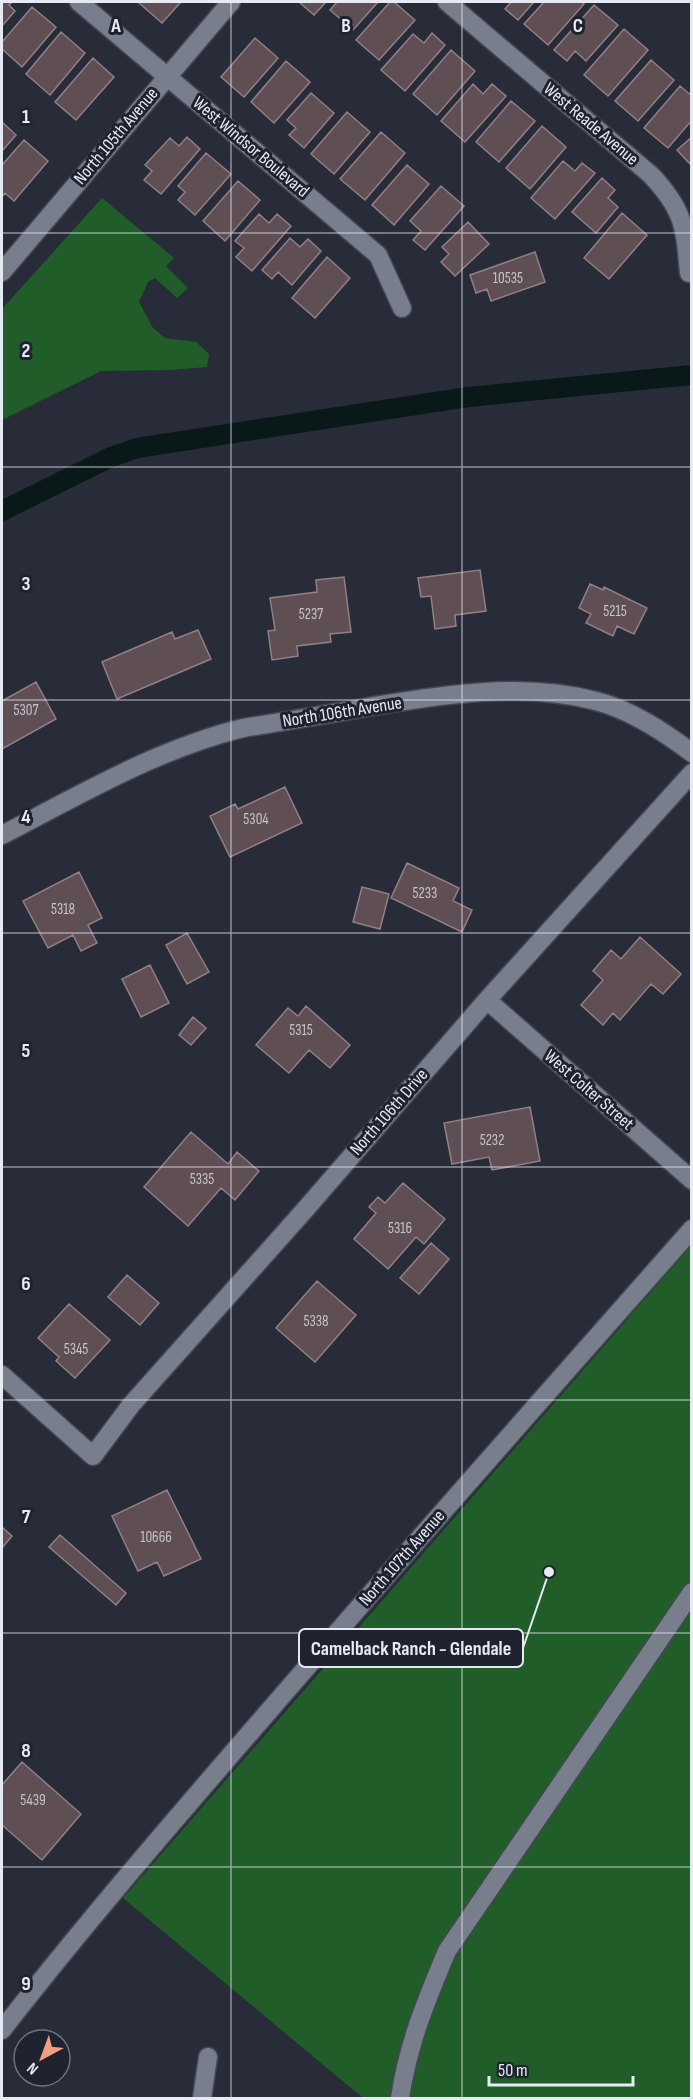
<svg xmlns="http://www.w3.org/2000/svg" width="693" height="2100" viewBox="0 0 693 2100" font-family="'Sofia Sans Condensed',sans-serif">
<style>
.green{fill:#215d29}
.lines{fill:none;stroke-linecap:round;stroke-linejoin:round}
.canal{stroke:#091819;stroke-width:20}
.building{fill:#5f4f54;stroke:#927f85;stroke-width:1.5}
.minor-casing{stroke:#444852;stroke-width:21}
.minor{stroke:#797e8d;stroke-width:18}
.grid{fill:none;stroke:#e7eaf2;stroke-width:1.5;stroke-opacity:0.55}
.labels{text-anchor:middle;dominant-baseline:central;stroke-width:6;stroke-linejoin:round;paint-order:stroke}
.number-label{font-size:15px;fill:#c5c3ca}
.street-label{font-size:18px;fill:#e7eaf2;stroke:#1f232f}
.grid-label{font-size:20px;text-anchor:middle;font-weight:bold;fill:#e7eaf2;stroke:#1f232f;stroke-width:6;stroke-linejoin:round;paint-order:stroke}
.leader{fill:none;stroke:#e7eaf2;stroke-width:2}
.callout-dot{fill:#e7eaf2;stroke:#1f232f;stroke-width:2}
.callout{fill:#1f232f;stroke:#e7eaf2;stroke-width:2}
.callout-label{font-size:20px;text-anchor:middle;font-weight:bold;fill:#e7eaf2}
</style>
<rect width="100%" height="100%" fill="#282c39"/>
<path class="green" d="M102 198 174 258 166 266 188 288 177 298 155 278 148 282 139 302 153 328 165 338 196 342 209 354 207 367 170 370 101 371 2 420V309Z
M691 1246V2098H363L123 1898Z"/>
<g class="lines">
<path class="canal" d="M2 511 111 457 137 448 468 397 692 375"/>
</g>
<path class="building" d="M2 2H12L9 5 15 11 2 26Z
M138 2H181L162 23Z
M299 2H326L314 15Z
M337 2H378L353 30 330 10Z
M390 2H394L415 20 379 60 356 40Z
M511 2H534L518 20 505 9Z
M544 2H581L584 4 548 45 524 24Z
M594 5 618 25 586 61 575 51 567 61 554 50Z
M32 7 56 27 22 67 2 49V42Z
M624 29 648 50 608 96 584 75Z
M61 32 85 53 50 95 26 74Z
M432 33 445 45 405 91 381 70 413 34 424 43Z
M255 38 278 58 244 97 221 77Z
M451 50 475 71 437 115 413 94Z
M93 58 114 77 76 120 55 102Z
M651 60 674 80 638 121 615 101Z
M286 61 310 82 274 123 251 102Z
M473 84 483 94 492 84 506 96 465 142 441 121Z
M680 86 692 96V120L668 148 644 128Z
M311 93 334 113 304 148 289 135 296 128 287 120Z
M511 101 535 121 499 162 476 142Z
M347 112 370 132 334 174 311 154Z
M2 122 16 135 2 151Z
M542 126 566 147 530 189 506 168Z
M381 132 405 153 365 200 340 179Z
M187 137 200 149 161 194 144 180 152 171 145 165 170 138 179 146Z
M692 137V166L677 150Z
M24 140 48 161 14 201 5 193 2 197V165Z
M206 153 231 174 195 215 178 200 185 192 178 186Z
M563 161 575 171 582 163 595 173 555 219 531 198Z
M407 165 429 184 394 225 372 205Z
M602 178 615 190 608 198 618 207 596 233 572 212Z
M238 181 260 200 225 241 203 221Z
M441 186 464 206 425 250 413 240 421 231 410 221Z
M622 213 647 235 609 279 584 258Z
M259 214 269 223 277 214 291 226 252 271 236 257 244 248 235 241Z
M468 222 489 244 455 276 441 262 449 254 442 247Z
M290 238 300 247 308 239 321 251 292 285 278 272 272 279 262 270Z
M535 252 545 282 491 301 487 289 476 293 470 275Z
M327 257 350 278 315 318 292 298Z
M480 570 486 611 455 615 456 626 435 629 431 596 421 597 418 578Z
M344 577 351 632 330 634 331 642 297 646 298 656 272 660 268 631 275 630 270 598 317 592 316 580Z
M590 584 603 590 604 587 647 608 634 634 617 626 613 636 586 623 591 614 579 608Z
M198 630 211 659 117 699 102 662 172 632 175 639Z
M36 682 56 719 2 749V701Z
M285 787 302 823 230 857 210 816 235 804 238 809Z
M407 863 459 888 453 901 472 910 462 932 391 898Z
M79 872 102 918 88 925 97 943 81 951 73 935 48 948 23 901Z
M362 887 389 894 380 929 353 922Z
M187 933 209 972 187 984 166 945Z
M640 937 681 974 663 994 651 984 620 1020 613 1013 603 1025 581 1005 603 980 593 971 611 950 621 959Z
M150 965 169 1003 141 1017 122 979Z
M306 1006 350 1045 330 1068 309 1050 289 1073 256 1045 288 1008 298 1016Z
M193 1017 206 1028 191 1045 179 1035Z
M530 1107 540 1161 492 1170 489 1157 452 1164 444 1123Z
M191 1132 228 1164 237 1152 259 1171 235 1200 221 1188 188 1226 144 1187Z
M403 1183 445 1219 424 1244 416 1237 388 1269 354 1239 376 1213 369 1207 378 1197 385 1203Z
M431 1243 449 1259 419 1294 400 1278Z
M127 1275 159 1303 140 1325 108 1297Z
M317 1281 356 1315 315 1362 276 1328Z
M69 1304 110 1340 75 1378 56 1361 59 1357 38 1338Z
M167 1490 201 1559 164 1576 157 1562 138 1571 112 1516Z
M2 1527 12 1536 2 1548Z
M60 1535 126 1593 116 1605 49 1547Z
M22 1762 81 1814 42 1860 2 1825V1785Z"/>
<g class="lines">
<defs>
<path id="minor" d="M79 2 378 255 402 308
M447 2 651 175C684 210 685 227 689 273
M2 272 231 2
M2 835C80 795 157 749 243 728 286 721 330 714 374 706 447 694 523 682 596 701 631 710 663 731 692 753
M487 1000 692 1180
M2 1375 93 1456 131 1405 303 1212 487 1000 692 773
M2 2030C87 1921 177 1817 268 1712 408 1550 550 1390 692 1229
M202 2098 208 2057
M400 2098C408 2044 426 2001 447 1951L692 1592"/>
</defs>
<use href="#minor" class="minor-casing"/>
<use href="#minor" class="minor"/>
</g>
<path class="grid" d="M231 2V2098M462 2V2098M2 233H692M2 467H692M2 700H692M2 933H692M2 1167H692M2 1400H692M2 1633H692M2 1867H692"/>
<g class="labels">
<g class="number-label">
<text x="508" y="278">10535</text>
<text x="615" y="611">5215</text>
<text x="311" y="614">5237</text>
<text x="26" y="710">5307</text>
<text x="256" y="819">5304</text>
<text x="425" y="893">5233</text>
<text x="63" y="909">5318</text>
<text x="301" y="1030">5315</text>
<text x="492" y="1140">5232</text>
<text x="202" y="1179">5335</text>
<text x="400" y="1228">5316</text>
<text x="316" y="1321">5338</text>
<text x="76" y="1349">5345</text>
<text x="156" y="1537">10666</text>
<text x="33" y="1800">5439</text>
</g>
<g class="street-label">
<text transform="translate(591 124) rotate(40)">West Reade Avenue</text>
<text transform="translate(116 136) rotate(-50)">North 105th Avenue</text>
<text transform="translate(251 147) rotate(40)">West Windsor Boulevard</text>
<text transform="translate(342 712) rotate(-9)">North 106th Avenue</text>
<text transform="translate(589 1090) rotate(41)">West Colter Street</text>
<text transform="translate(389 1112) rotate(-49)">North 106th Drive</text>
<text transform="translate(402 1558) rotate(-49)">North 107th Avenue</text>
</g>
</g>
<g class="grid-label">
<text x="116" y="32">A</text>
<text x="346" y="32">B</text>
<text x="578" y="32">C</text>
<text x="26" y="123">1</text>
<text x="26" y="357">2</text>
<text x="26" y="590">3</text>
<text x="26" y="823">4</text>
<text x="26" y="1057">5</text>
<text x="26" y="1290">6</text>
<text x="26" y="1523">7</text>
<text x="26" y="1757">8</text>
<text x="26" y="1990">9</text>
</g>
<path class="leader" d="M549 1572L523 1648"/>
<circle class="callout-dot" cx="549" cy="1572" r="6"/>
<rect class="callout" x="299" y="1629" width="224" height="38" rx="6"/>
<g class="callout-label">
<text x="411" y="1655">Camelback Ranch - Glendale</text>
</g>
<rect width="693" height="2100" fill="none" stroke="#e7eaf2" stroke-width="6"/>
<g transform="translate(42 2058) rotate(221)"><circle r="28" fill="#1f232f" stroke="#6f737d" stroke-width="1.5"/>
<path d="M0-4.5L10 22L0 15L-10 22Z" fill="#f39f82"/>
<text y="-9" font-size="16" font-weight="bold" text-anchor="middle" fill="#e7eaf2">N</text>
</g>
<path d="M489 2076v9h144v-9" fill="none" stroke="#e7eaf2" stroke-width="3"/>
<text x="498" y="2076" font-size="18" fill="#e7eaf2" stroke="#1f232f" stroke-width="4.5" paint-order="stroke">50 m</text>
</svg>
